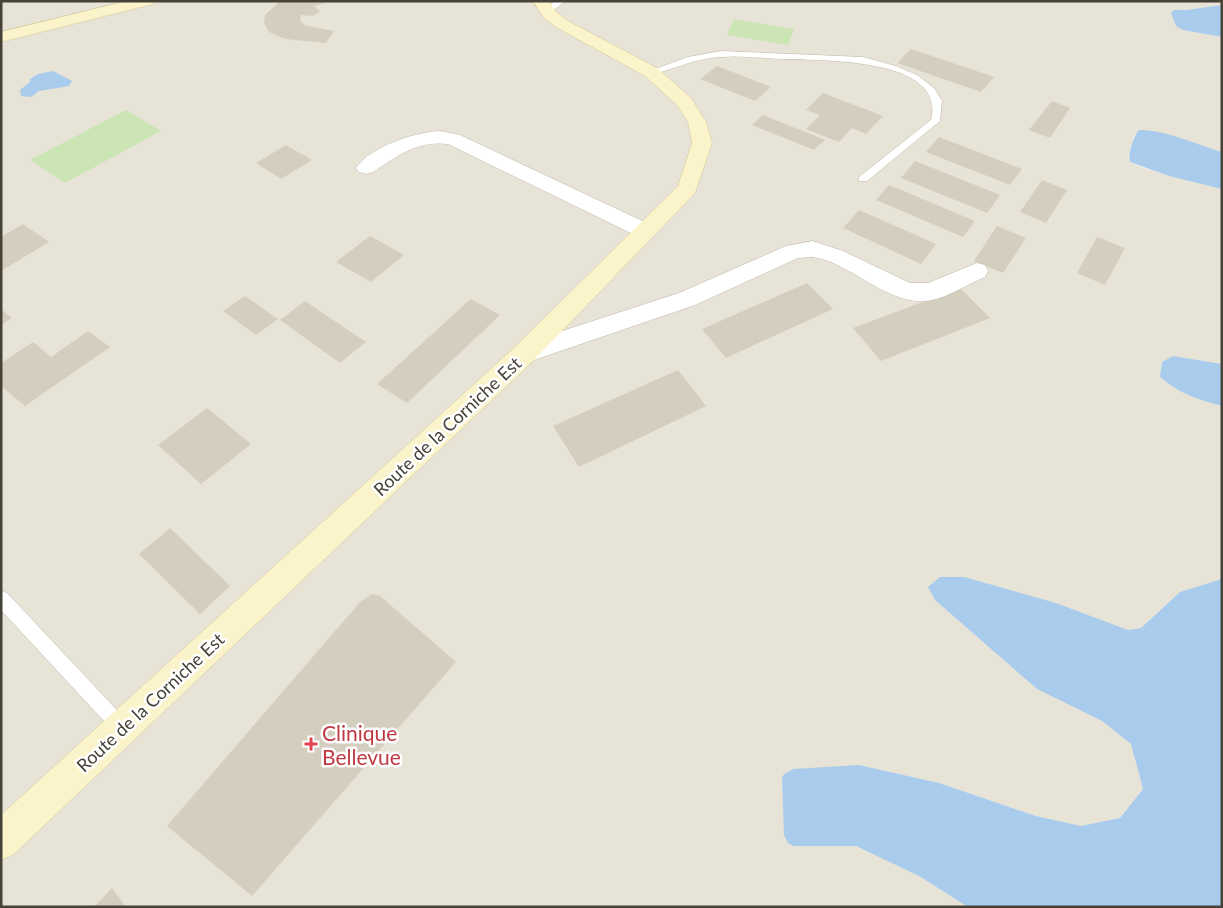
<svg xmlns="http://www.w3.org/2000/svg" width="1223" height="908" viewBox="0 0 1223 908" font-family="Lato,sans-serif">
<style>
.residential{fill:#e7e3d7}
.green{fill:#cbe5b4}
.water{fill:#a9cbec}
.building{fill:#d4cebf}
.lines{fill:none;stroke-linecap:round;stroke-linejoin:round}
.lane-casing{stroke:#beb9ac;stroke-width:1}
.street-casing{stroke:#beb9ac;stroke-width:1}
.secondary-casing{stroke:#d0c69b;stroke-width:1}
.lane{fill:#fff;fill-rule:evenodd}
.street{fill:#fff;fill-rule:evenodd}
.secondary{fill:#fbf4ca;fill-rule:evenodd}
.health-dot{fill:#e0444e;stroke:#fff;stroke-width:2}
.labels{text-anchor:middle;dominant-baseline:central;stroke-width:5;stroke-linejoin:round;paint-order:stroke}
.street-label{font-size:18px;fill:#464237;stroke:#fff}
.near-health-label{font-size:21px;fill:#be3a42;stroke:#fff;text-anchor:start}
</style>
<rect width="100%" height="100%" fill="#f3f1e9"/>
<path class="residential" d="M1 1H1222V5L1186 10H1174L1183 30 1222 37V152L1147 130 1134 135 1128 158 1130 162 1137 166 1169 176 1222 189V364L1173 356 1197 399 1222 406V579L1180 592 1141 628 1128 630 1056 603 935 600 1037 689 1102 721 1131 744 1143 789 1120 818 1081 826 1036 816 939 783 859 765 782 778 783 802 794 846H856L919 876 968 907H1Z"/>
<path class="green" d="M734 19 794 29 788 45 727 35Z
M126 110 161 131 65 183 30 160Z"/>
<path class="water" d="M1222 5V37L1183 30 1176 26 1171 13 1174 10H1186Z
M53 71 72 81 69 86 39 91 31 97 21 96 20 90 30 82V79L38 74Z
M1139 130C1163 129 1198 145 1222 152V189L1169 176 1130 162C1127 156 1134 135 1139 130Z
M1173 356 1222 364V406C1199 400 1178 393 1160 377L1162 362Z
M940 577H964L1056 603 1128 630 1141 628 1180 592 1222 579V907H968L919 876 856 846H794L788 843 784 835 782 778 784 774 793 769 859 765 939 783 1036 816 1081 826 1120 818 1143 789 1131 744 1102 721 1037 689 935 600 928 587Z"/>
<path class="building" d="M280 1H332L314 6 320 11 313 16 301 15 300 19 301 22 307 26 334 31 326 43 285 39 269 32 264 23 265 15Z
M911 49 994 77 981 92 897 63Z
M717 66 771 87 755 101 700 79Z
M823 93 883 116 866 134 852 128 839 142 806 129 820 115 806 110Z
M1052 101 1070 108 1050 138 1029 130Z
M763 115 825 140 814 150 752 125Z
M939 137 1022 169 1010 185 926 152Z
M286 145 312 160 281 179 256 163Z
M915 161 1000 195 987 213 901 178Z
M1042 180 1067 190 1046 223 1020 212Z
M889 185 975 221 963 237 876 200Z
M859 210 936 244 921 264 843 228Z
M23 224 49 242 1 271V237Z
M997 226 1026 238 1003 273 974 261Z
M370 236 404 255 371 282 336 262Z
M1097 237 1125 248 1105 285 1077 273Z
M807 283 833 309 726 358 702 329Z
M960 288 990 318 881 361 853 328Z
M245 296 278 319 256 335 223 311Z
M471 299 500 315 407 403 377 384Z
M305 301 366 342 340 363 280 320Z
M1 309 12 318 1 325Z
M88 331 110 347 25 406 1 386V363L33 342 51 357Z
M678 370 706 406 579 467 553 426Z
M207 408 251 444 201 484 158 445Z
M170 528 230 586 200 614 139 554Z
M372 594 380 596 456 662 252 896 167 826 361 601Z
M112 888 126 907H94Z"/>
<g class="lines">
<defs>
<path id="lane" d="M555 1H565L550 13H544V9Z
M721 51 863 57 896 66 917 75 934 88 942 101 940 121 867 181H859V177L931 120C947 58 826 61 789 59 767 59 743 55 721 57 696 58 674 69 651 75L647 72 688 57Z
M1 591 7 593 128 722 131 728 128 734 122 737 116 734 1 610Z"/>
<path id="street" d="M440 131 460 135 653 226 656 231 653 236 645 238 637 236 448 144C418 140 397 156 373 172L366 174 359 172 356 168C370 147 415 132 440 131Z
M813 241 843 251 910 283H928L977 263 985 265 988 271 985 277C968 284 950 296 932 300 890 309 853 263 813 257 809 256 803 258 798 258L695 305 534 360 525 363 516 360 513 353 516 346 679 293 786 246Z"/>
<path id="secondary" d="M127 1H155L153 4 1 42V32Z
M533 1H549L556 12 568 21 657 68 691 98 706 122 712 143 695 193 534 360 14 854 1 860V815L516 346 678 186 692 143 688 122 677 105 645 76 556 27 544 18Z"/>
</defs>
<use href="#lane" class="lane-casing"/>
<use href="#street" class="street-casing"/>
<use href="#secondary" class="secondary-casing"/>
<use href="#lane" class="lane"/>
<use href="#street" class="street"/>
<use href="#secondary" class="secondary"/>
</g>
<path class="health-dot" d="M308.5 736.5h5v5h5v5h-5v5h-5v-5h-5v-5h5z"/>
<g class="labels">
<g class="street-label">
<text transform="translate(447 426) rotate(-43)">Route de la Corniche Est</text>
<text transform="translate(150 702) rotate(-43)">Route de la Corniche Est</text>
</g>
<g class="near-health-label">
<text x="322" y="732">Clinique<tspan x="322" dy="24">Bellevue</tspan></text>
</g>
</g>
<rect width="1223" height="908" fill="none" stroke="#464237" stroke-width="5"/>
</svg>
